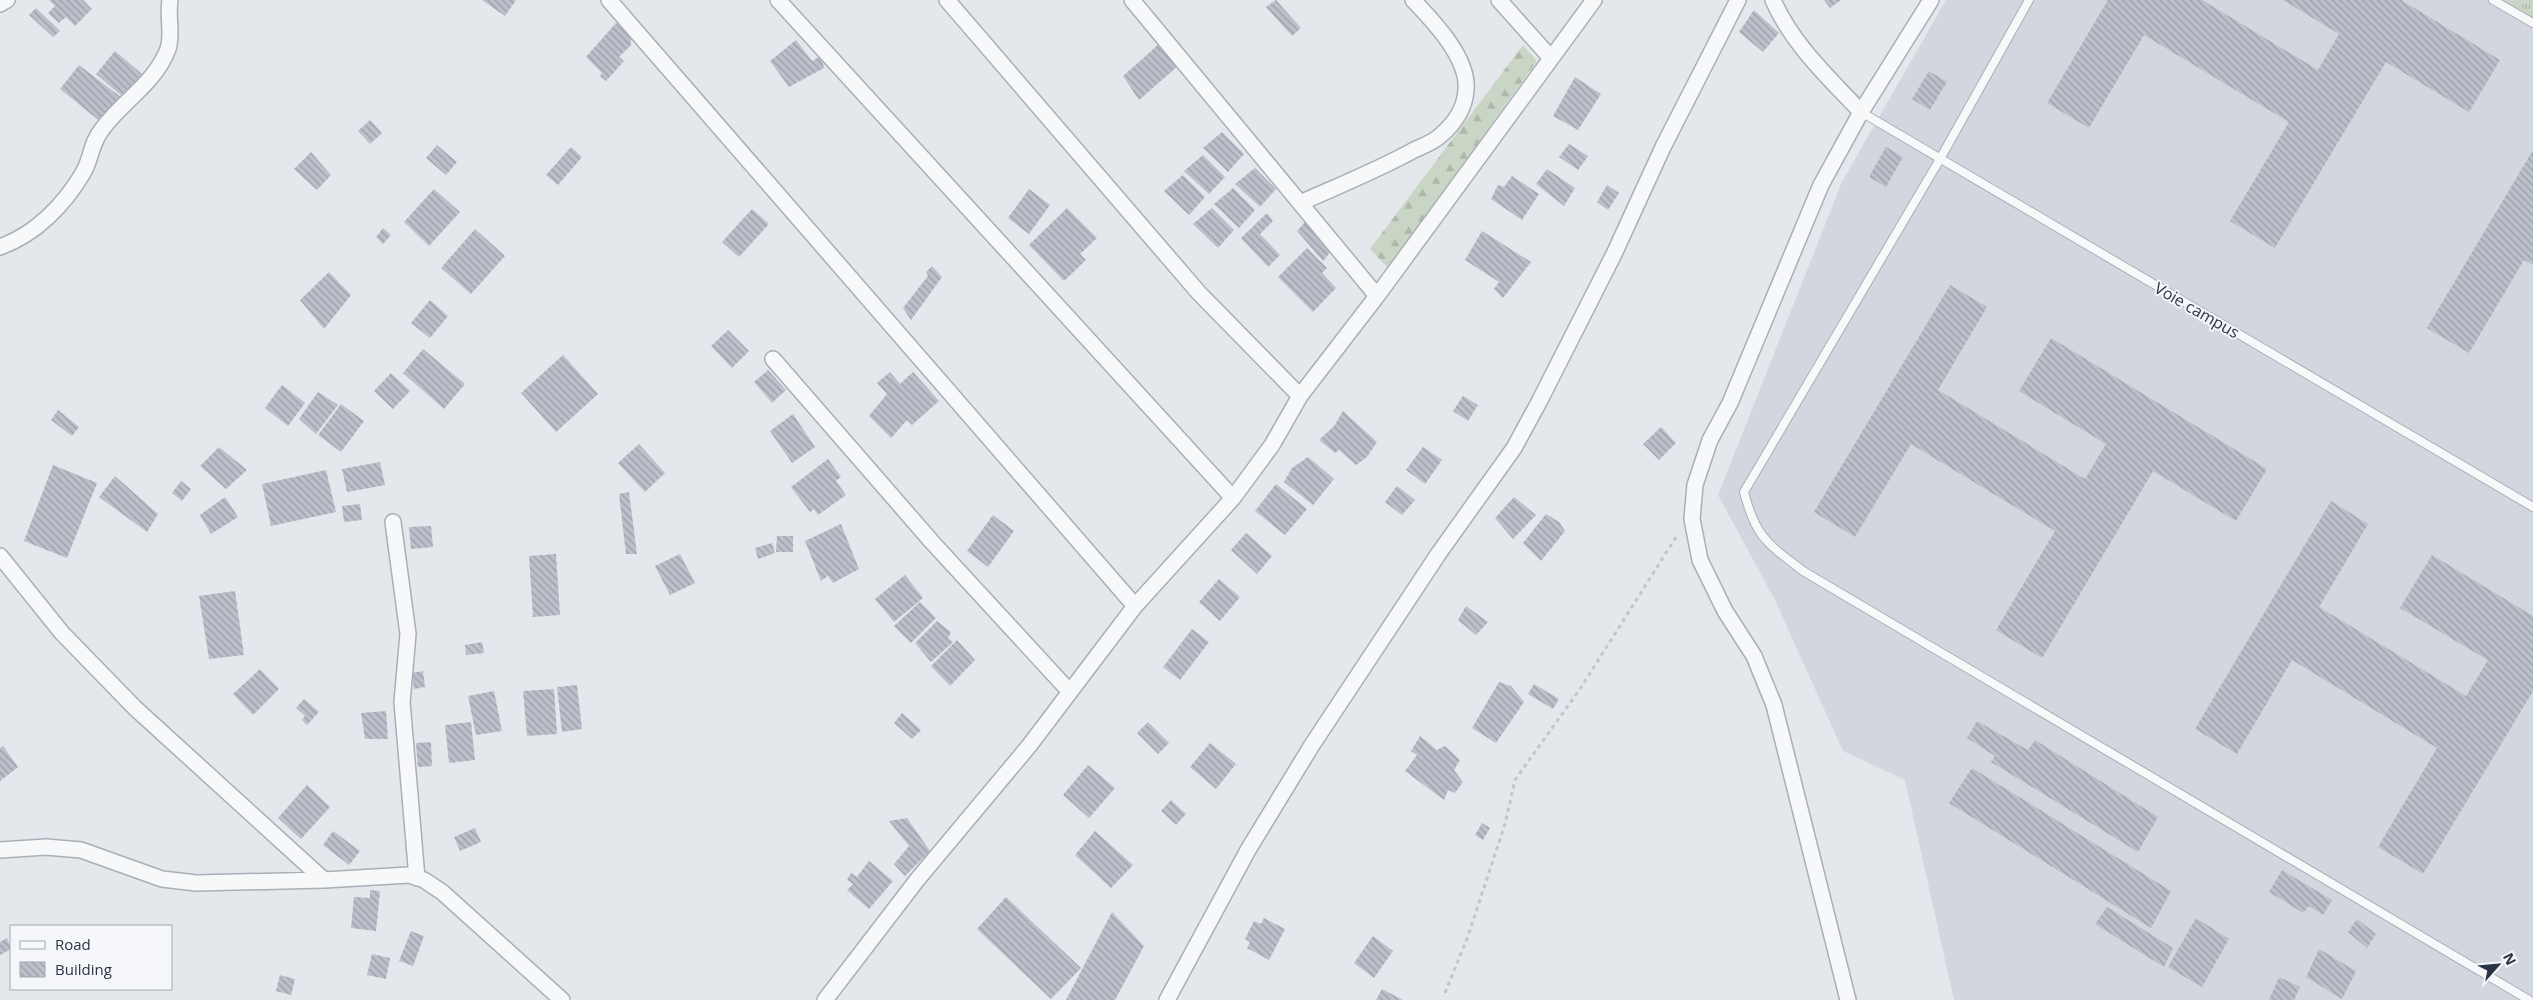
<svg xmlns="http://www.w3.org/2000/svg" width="2533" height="1000" viewBox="0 0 2533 1000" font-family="'Open Sans',sans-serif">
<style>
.built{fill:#d2d6de}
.grass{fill:url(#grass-tufts)}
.forest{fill:url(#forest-firs)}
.building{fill:url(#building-back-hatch)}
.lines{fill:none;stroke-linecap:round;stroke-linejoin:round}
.service-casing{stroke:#a9aeb7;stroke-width:10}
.minor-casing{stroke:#a9aeb7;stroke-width:18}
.path{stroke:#c2c5cb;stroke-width:3;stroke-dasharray:4 4;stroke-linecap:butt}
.service{stroke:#f7f8fa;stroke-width:8}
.minor{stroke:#f7f8fa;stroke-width:15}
.labels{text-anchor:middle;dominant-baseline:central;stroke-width:4;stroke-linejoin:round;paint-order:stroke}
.street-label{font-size:16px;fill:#2b3445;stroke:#f4f6f9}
</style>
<defs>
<pattern id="grass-tufts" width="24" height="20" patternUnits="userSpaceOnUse" patternTransform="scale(1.25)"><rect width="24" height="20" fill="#c9d6c5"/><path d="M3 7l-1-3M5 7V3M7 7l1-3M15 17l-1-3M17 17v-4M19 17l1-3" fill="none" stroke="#adb8ab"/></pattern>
<pattern id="forest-firs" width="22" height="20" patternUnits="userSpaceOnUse" patternTransform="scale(1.25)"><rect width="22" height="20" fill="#c9d6c5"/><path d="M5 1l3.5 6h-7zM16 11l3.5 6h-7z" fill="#adb8ab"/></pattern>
<pattern id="building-back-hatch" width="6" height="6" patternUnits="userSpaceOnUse" patternTransform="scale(1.25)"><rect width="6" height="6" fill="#bbc0ca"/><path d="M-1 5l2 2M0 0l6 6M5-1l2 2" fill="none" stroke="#989da6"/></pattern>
</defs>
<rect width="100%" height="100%" fill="#e4e7ec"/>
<path class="built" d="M1946 0H2533V1000H1954L1905 780 1843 751 1774 598 1718 495 1842 182Z"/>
<path class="grass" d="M2497 0H2533V20Z"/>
<path class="forest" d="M1523 45 1537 61 1388 268 1370 249Z"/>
<path class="building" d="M49 0H83L92 9 75 26 66 17 59 23 48 13 55 6Z
M482 0H516L505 16Z
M1276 0 1301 28 1292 36 1266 7Z
M1824 0H1841L1830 8Z
M2108 0H2202L2318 70 2339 34 2283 0H2401L2500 60 2469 112 2386 62 2275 248 2230 221 2289 122 2144 35 2089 128 2047 103Z
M36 8 60 31 53 37 29 15Z
M1754 10 1779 33 1763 52 1739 32Z
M616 23 631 36V45L619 57 624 61 606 81 600 76 602 73 586 57Z
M796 40 812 61 821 56 824 68 789 87 770 61Z
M1159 44 1179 65 1139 100 1123 76Z
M115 51 142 74 123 97 96 74Z
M79 65 122 98 102 123 60 89Z
M1929 71 1947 82 1930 110 1912 99Z
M1575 77 1601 94 1578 130 1553 116Z
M370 120 382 133 370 144 358 131Z
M1222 132 1244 154 1228 172 1203 148Z
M1569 144 1588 156 1578 170 1559 157Z
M437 145 457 162 446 175 426 158Z
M571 147 582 157 558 185 546 175Z
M1886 147 1903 157 1886 187 1869 177Z
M2533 150V265L2524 260 2469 353 2427 328Z
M311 152 331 175 317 190 294 169Z
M1203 155 1225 177 1209 194 1184 171Z
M1255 168 1276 189 1260 207 1235 184Z
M1547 169 1575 188 1564 206 1536 184Z
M1183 175 1205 197 1189 215 1164 191Z
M1512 176 1539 194 1522 220 1491 199 1498 185 1504 187Z
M1607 185 1619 193 1608 210 1597 202Z
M1233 188 1255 210 1239 228 1214 204Z
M434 189 460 212 429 246 404 222Z
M1029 189 1050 205 1029 234 1008 218Z
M1067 208 1097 238 1080 254 1086 260 1064 281 1029 245Z
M1212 208 1234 230 1218 248 1193 224Z
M752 209 769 224 739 257 722 242Z
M1267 213 1273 221 1260 234 1280 255 1268 267 1241 238Z
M1307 220 1332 250 1323 261 1297 231Z
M383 228 391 235 383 244 376 237Z
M475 229 505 256 471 294 441 268Z
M1482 231 1531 262 1503 298 1494 289 1499 282 1465 260Z
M1307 248 1327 268 1322 273 1336 288 1313 312 1278 277Z
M932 266 942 277 911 320 903 308 928 276 926 272Z
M329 272 351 295 324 329 300 300Z
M1950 285 1987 307 1938 390 2085 479 2106 444 2019 391 2051 338 2267 469 2236 521 2153 471 2042 658 1996 630 2055 531 1911 444 1855 537 1814 512Z
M430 300 448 316 430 338 411 323Z
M728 330 749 351 732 368 711 346Z
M423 349 465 384 444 409 403 373Z
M563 355 598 394 556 432 521 393Z
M768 370 786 390 772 403 754 382Z
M890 372 900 384 913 372 939 401 912 425 907 420 891 438 869 416 887 394 877 383Z
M391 373 410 391 393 409 374 391Z
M282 385 305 403 288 426 265 408Z
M318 392 338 405 316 434 299 419Z
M1463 396 1478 405 1468 421 1453 411Z
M341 404 364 421 341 452 318 435Z
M58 410 79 427 72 436 51 420Z
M1343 411 1377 442 1367 457 1356 465 1339 450 1335 453 1319 440 1334 426Z
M793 414 815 447 792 463 770 431Z
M1661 427 1676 443 1659 460 1643 444Z
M639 444 665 473 645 492 618 463Z
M219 447 247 470 226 489 200 466Z
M1423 447 1442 460 1425 484 1406 470Z
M1308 457 1334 479 1313 505 1284 482 1292 468Z
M828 459 841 477 836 481 846 495 818 515 814 509 810 512 791 487Z
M380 462 385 485 347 492 342 469Z
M53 465 97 483 67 558 24 541Z
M326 470 336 512 271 526 262 484Z
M115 476 158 514 147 532 99 497Z
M181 481 191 489 182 501 172 493Z
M1276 484 1307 509 1285 535 1255 511Z
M1397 486 1415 500 1402 515 1385 502Z
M629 492 637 554H626L619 494Z
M225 497 238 517 211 534 200 515Z
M1514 497 1536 515 1513 539 1495 518Z
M2331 501 2368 524 2319 607 2466 696 2488 660 2400 608 2432 555 2533 616V691L2423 874 2378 847 2437 748 2292 660 2237 754 2195 729Z
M360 504 362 520 344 522 342 506Z
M1546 514 1559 522 1565 531 1541 561 1523 543Z
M993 515 1014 531 988 567 967 551Z
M841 524 859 569 833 583 828 576 821 581 805 541Z
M431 526 433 547 411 549 409 527Z
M1246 533 1272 556 1257 574 1231 550Z
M777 536H793V552H776Z
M772 543 775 553 758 559 755 548Z
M556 554 560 615 533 617 529 556Z
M680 554 695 583 670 595 655 566Z
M905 575 923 598 894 622 875 599Z
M1219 579 1240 597 1220 621 1199 602Z
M235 591 244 655 209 659 199 596Z
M920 602 936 618 911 643 894 626Z
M1466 606 1488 622 1476 635 1458 620Z
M937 621 951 632 948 638 953 642 931 662 915 643Z
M1192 629 1209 642 1180 680 1163 667Z
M957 640 975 660 950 686 931 666Z
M482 642 484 653 466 655 465 645Z
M260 669 279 689 253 715 233 694Z
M423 671 425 687 414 689 412 673Z
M1499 682 1511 686 1524 702 1496 743 1472 728Z
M1534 684 1559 699 1553 709 1528 694Z
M577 685 582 729 562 732 557 687Z
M554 689 557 734 527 736 523 691Z
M494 691 502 731 476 735 468 696Z
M304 699 319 712 307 725 302 720 305 716 296 708Z
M386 711 388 739H365L361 713Z
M902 713 921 730 912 739 894 723Z
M1977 721 2028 750 2035 740 2158 817 2138 852 1991 762 1995 756 1967 738Z
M471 722 475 760 449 763 445 725Z
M1148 722 1169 743 1158 754 1137 733Z
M1420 736 1437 750 1445 746 1460 760 1454 770 1463 782 1455 793 1448 790 1444 800 1405 771 1417 755 1411 751Z
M431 742 432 766 418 767 416 743Z
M1210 743 1236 764 1216 789 1190 767Z
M3 746 18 767 0 781V748Z
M1088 765 1115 788 1089 818 1063 795Z
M1972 768 2171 891 2151 928 1949 803Z
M307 785 330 807 301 839 278 818Z
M1171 800 1186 814 1176 825 1161 811Z
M907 818 930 851 905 876 894 864 909 846 889 821Z
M1482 823 1490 828 1483 840 1475 835Z
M475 828 481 842 460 851 454 837Z
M333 831 360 851 349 865 323 845Z
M1095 831 1133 865 1111 888 1075 855Z
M869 861 893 881 869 909 847 890 853 884 847 880 851 873 857 877Z
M2282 870 2332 900 2323 915 2309 906 2303 913 2269 892Z
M370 890 380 891 376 931 351 928 354 897 370 898Z
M1006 897 1081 968 1051 999 977 929Z
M2107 907 2173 948 2164 967 2095 924Z
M1112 912 1144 946 1115 1000H1066Z
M1264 918 1285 929 1269 960 1247 948 1250 942 1245 939 1254 921 1261 924Z
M2196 918 2229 939 2202 987 2168 967Z
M2357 919 2376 934 2367 948 2348 932Z
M411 931 424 936 413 966 399 961Z
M1373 936 1393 951 1374 978 1354 963Z
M7 938 11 949 0 955V942Z
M2319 949 2356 971 2342 999 2306 977Z
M372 954 390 958 386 979 367 975Z
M280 975 295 979 291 995 276 991Z
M2279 977 2300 987 2294 1000H2269Z
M1382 989 1403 1000H1376Z"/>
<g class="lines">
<defs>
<path id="service" d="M2029 0 1940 159 1744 492C1756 538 1767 543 1803 571L2529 1000
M2493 0 2533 23
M1861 112 2533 507"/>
<path id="minor" d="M609 0 1135 606
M778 0 1233 498
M947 0 1199 293 1300 396
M1132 0 1377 296
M1499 0 1550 57
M1773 0C1792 44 1829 78 1861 112L1821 185 1730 403 1710 440 1695 485 1692 519 1700 560 1725 611 1754 656 1774 705 1848 1000
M0 4 7 0
M1861 112 1931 0
M1300 203C1338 186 1378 170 1414 150 1423 146 1434 142 1441 135 1454 124 1465 108 1466 90 1469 58 1433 21 1413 0
M0 247C36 234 64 205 83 173 92 158 90 144 103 128 124 100 155 83 168 49 173 35 167 15 170 0
M773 359 932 542 1070 692
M393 522 408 634 402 702 417 878
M0 556 62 633 135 708 324 880 409 875 424 880 442 892 562 1000
M0 850 46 847 81 850 162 879 196 883 324 880
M825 1000 917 880 1029 746 1135 606 1233 498 1272 445 1300 396 1377 296 1594 0
M1167 1000 1248 850 1312 745 1439 553 1514 448 1539 402 1614 254 1663 147 1738 0"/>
</defs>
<use href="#service" class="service-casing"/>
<use href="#minor" class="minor-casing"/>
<path class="path" d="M1445 993 1468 936 1505 824 1515 780 1580 689 1678 534"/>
<use href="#service" class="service"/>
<use href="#minor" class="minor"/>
</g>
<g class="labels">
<g class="street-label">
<text transform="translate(2197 310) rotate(30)">Voie campus</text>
</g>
</g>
<rect x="10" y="925" width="162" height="65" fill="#f4f6f9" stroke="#a4a8b1"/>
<rect x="20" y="941" width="25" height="8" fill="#f7f8fa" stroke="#a4a8b1"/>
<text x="55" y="950" font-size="15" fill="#2b3445">Road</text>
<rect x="20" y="962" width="25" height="15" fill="url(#building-back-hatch)" stroke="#a4a8b1"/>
<text x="55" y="975" font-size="15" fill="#2b3445">Building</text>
<g transform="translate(2498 965) rotate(63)" stroke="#f4f6f9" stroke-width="4" paint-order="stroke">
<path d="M0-4L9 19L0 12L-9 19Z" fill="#2b3445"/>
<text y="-8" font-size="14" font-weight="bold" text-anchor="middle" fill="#2b3445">N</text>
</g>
</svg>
